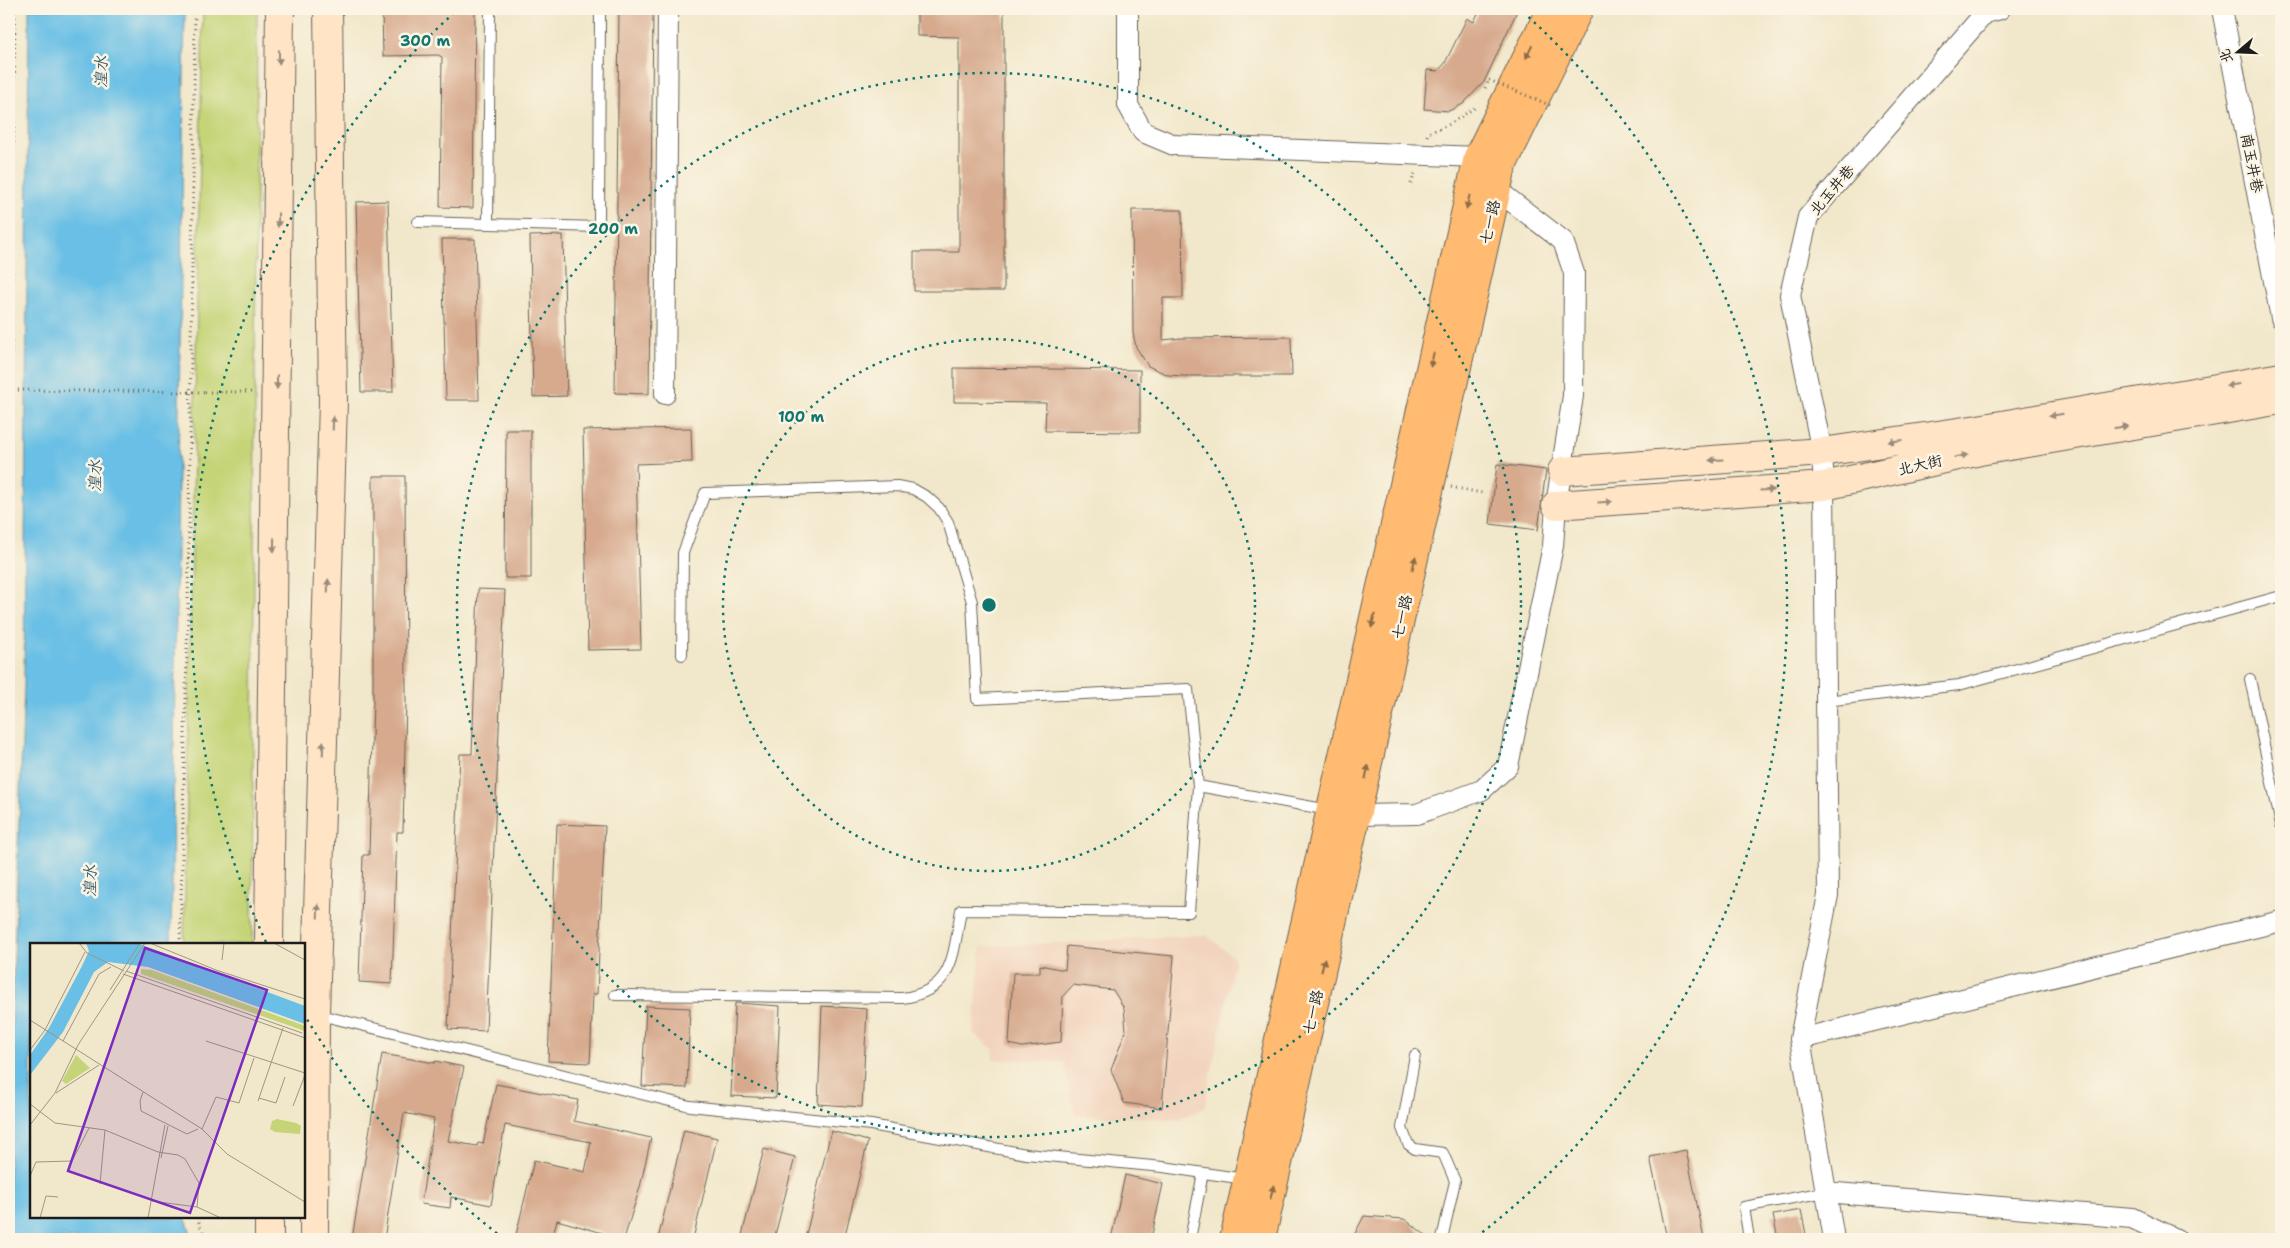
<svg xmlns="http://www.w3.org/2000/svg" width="2290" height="1248" viewBox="0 0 2290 1248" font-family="'Shantell Sans','LXGW WenKai TC',sans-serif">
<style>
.built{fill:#f2d4be}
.green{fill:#c4d477;stroke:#70784a}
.water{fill:#69bfe5;stroke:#426e80}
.building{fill:#d7aa8e}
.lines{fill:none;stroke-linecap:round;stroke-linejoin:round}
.lane-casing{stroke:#676359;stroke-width:12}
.street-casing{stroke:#676359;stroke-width:22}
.secondary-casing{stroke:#676359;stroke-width:30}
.primary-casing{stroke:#676359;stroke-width:30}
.path{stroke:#676359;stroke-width:3;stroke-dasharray:1 4;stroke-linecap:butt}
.lane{stroke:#fff;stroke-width:10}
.street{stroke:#fff;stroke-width:20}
.secondary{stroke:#ffe4c6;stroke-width:28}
.primary{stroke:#febb71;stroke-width:28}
.path-bridge{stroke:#676359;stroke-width:3;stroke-dasharray:1 4;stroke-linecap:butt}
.oneway{fill:#8d6c46}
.oneway2{fill:#998a7a}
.ring{fill:none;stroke:#0f766e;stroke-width:2.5;stroke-dasharray:2.5 5}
.labels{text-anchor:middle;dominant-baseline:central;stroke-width:5;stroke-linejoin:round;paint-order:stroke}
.street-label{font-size:15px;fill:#1c1c1c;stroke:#fcf5e5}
.water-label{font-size:16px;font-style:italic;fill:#3b5d6c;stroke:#fcf5e5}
.inset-road{fill:none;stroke:#9c9684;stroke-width:1}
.view{fill:#7b2cbf;fill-opacity:0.15;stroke:#7b2cbf;stroke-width:2.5}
.inset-edge{fill:none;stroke:#1c1c1c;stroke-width:2.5}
.centre{fill:#0f766e;stroke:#fcf5e5;stroke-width:2.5}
.ring-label{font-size:15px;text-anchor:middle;font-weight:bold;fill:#0f766e;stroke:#fcf5e5;stroke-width:5;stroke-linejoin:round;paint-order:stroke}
</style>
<rect width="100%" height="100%" fill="#fcf5e5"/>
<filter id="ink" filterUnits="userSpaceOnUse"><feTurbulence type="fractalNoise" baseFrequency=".02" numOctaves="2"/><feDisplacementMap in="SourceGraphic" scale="10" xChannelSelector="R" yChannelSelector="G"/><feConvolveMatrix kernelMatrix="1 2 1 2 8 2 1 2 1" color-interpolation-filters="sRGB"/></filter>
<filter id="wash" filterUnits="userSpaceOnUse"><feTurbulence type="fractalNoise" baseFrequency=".0096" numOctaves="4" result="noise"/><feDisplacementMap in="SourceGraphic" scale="20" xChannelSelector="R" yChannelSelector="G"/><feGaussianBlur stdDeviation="1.12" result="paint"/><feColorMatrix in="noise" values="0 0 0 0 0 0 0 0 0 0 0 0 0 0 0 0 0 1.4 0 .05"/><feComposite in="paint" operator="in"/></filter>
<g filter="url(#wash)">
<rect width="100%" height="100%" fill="#f1e7ca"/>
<path class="built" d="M1206 935 1235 958 1204 1108 1179 1119 1075 1115 1064 1062 992 1059 994 1050 973 1033 981 947Z"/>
<path class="green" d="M203 9H257L252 944H184Z"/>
<path class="water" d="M29 9H185L171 944H31V1217H185L193 1239H9V1101L24 686Z"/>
<g id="blocks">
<path class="building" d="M382 9H475L473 208 440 207 442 57 438 55 383 56Z
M619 9H653L649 394 615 393Z
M917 9H1004V291H914V252H959V37L917 36Z
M1480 9H1518L1484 82 1463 104 1449 111 1424 109 1427 70 1438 71 1445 63 1467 18 1474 22Z
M388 201 393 392H361L356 202Z
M1132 210H1182L1183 298H1163V340L1182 338 1291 337 1292 376H1183L1168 375 1148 366 1136 347 1133 333Z
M563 235 567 396 533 397 530 236Z
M442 239H475L479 400H446Z
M954 368 1140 370V432L1045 431 1046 403 954 402Z
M691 428 692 462 636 464 641 649 588 650 583 430Z
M506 430H531V578H505Z
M1497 464 1546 470 1538 530 1490 524Z
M373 476H405L406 700 403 832H397L392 984 359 982 363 855H369L373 699Z
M478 589 505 590 486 1031 448 1029 460 754H472Z
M557 824 605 826 597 994H593L590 1063 548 1061Z
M1067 946 1174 956 1162 1108 1124 1103 1111 1070 1126 1030 1124 1008 1113 990 1073 985 1063 996 1061 1042 1022 1047 1009 1044 1013 973H1040V965L1065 970Z
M735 1003 780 1006 776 1098 731 1096Z
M646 1006 690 1008 687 1088 642 1086Z
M822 1006 867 1009 862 1107 818 1104Z
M382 1054 435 1063V1061L464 1067 448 1141 477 1146 478 1143 483 1144 496 1084 578 1100 574 1121 651 1138 640 1187 624 1239 557 1220 552 1239H515L534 1160 585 1172 591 1142 505 1125 491 1205 451 1197 450 1208 421 1204 434 1119 404 1113 384 1239H352Z
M684 1130 717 1138 693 1239H658Z
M831 1131 868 1141 844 1239H805Z
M764 1149 795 1157 774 1239H741Z
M1686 1150 1704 1239H1667L1650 1157Z
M1125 1175 1163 1184 1151 1239H1111Z
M1801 1210 1807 1239H1778L1773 1215Z
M1364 1216 1404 1219 1431 1239H1352Z"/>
</g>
</g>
<g filter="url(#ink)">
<use href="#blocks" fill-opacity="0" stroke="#676359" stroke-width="1"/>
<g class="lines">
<defs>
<path id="lane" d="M418 222 599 227 600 9
M488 223 490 9
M682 655 683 553 705 493 897 486 913 489 927 497 939 508 948 522 972 602 977 699 1188 689 1198 786
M2250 679 2281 825
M1826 701 1959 685 2281 596
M615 995 902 998C955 991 953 953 961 910L1189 912 1198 786 1329 810
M316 1014 690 1106 871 1125 1026 1154 1163 1167 1245 1179
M1415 1055 1402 1128 1408 1144 1415 1149 1443 1153 1455 1181 1442 1239
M1190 1239 1203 1173
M1749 1239 1744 1207 1825 1192"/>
<path id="street" d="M1128 9V105L1143 132 1174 145 1478 157
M2222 9 2281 318
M665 394 668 9
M1345 813 1358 815 1417 814 1482 790 1508 766 1553 546 1556 505 1573 396 1574 273 1563 241 1497 190
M1800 1039 2281 921
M1825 1192 2132 1218 2176 1239
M1834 1239 1800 1039 1828 895 1824 486 1822 452 1790 295 1808 217 1985 13 2000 9"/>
<path id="secondary" d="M1562 471 1822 452 1978 429 2281 377
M1556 505 1824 486 1980 451 2281 400
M269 944 280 9
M269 1217V1239
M314 1239 315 1014 333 402 328 9"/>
<path id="primary" d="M1234 1239 1478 157 1551 9
M1261 1239 1502 166 1579 9"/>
</defs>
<use href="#lane" class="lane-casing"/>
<use href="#street" class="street-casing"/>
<use href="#secondary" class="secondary-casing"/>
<use href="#primary" class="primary-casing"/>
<path class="path" d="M1485 88 1489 80
M1427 136 1428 133 1448 125 1476 107
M1411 184 1415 173
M205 392H253
M1451 487 1482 493
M9 593 15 9
M180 944 188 610 195 9
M197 1217 205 1239"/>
<use href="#lane" class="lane"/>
<use href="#street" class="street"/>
<use href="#secondary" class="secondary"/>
<use href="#primary" class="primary"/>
<path class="path-bridge" d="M1489 80 1552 106
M13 390 205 392"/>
</g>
<defs><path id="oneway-solid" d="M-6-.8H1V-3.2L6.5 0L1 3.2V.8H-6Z" transform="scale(1.25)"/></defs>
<g class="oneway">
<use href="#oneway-solid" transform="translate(1529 52) rotate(116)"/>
<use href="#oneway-solid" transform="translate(1468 202) rotate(103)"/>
<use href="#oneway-solid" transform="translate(1432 360) rotate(103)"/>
<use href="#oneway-solid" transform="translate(1414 563) rotate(-77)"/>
<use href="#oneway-solid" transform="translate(1373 621) rotate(103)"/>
<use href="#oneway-solid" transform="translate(1367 772) rotate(-77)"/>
<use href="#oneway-solid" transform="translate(1323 965) rotate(-77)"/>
<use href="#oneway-solid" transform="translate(1272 1192) rotate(-77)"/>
</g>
<g class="oneway2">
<use href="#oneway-solid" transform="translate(279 57) rotate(90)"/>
<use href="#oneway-solid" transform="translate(278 220) rotate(90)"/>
<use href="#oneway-solid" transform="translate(277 382) rotate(90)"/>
<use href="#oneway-solid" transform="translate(2233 385) rotate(170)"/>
<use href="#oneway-solid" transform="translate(2056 415) rotate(170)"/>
<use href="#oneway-solid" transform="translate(333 423) rotate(-88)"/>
<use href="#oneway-solid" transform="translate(2121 427) rotate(-10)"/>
<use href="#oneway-solid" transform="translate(1895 441) rotate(172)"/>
<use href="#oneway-solid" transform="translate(1961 456) rotate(-13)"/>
<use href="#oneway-solid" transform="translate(1716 460) rotate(176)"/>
<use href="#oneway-solid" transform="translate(1767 490) rotate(-4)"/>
<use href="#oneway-solid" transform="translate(1605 502) rotate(-4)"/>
<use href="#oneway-solid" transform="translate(274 545) rotate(91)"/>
<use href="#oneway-solid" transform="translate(328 586) rotate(-88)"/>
<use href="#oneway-solid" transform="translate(323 748) rotate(-88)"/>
<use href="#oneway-solid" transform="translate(318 911) rotate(-88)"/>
</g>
</g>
<g class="ring">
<circle cx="989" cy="605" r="266"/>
<circle cx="989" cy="605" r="532"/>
<path d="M503 1238A798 798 0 0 1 305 1016M266 942A798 798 0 0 1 455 12M1523 12A798 798 0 0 1 1475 1238"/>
</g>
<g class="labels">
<g class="street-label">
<text transform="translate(2252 163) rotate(79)">南玉井巷</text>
<text transform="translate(1832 190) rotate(-50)">北玉井巷</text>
<text transform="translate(1490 222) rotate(-77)">七一路</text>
<text transform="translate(1920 465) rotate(-13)">北大街</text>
<text transform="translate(1402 617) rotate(-77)">七一路</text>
<text transform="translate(1313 1012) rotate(-77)">七一路</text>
</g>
<g class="water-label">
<text transform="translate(101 72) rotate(-89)">湟水</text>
<text transform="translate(95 476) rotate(-89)">湟水</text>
<text transform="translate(90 881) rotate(-89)">湟水</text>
</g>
</g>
<g transform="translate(30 943)">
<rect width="275" height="275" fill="#f1e7ca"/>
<path d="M111 26 122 27 275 83V88L111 31ZM46 112 60 125 36 141 32 138ZM247 176 266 180 271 183 270 191 245 189 240 186 242 178Z" fill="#c4d477"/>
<path d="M56 0H107L275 63V81L118 24 78 19 64 29 33 89 0 132V112L19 85 52 23 59 8Z" fill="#69bfe5"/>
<path class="inset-road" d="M49 0 57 10 94 28M120 0 186 27 275 56M244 0 275 17M192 17 194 0M96 28 272 90M93 31 275 95M80 47 110 0M0 77 172 186 197 211 275 259M33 98 69 31 81 24M176 98 275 130M0 107 15 87 55 9M113 149 110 158 111 168 157 191 168 186M26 150 69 122M229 155 246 160 255 134M228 158 253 85M0 161 25 180 75 187 128 209 148 212 155 216 169 240 167 264M263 163 275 132M0 182 25 150 48 102 115 0M172 186 186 154 209 160 224 115M131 215 138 183M0 233 6 219 42 218 59 185M70 241 75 187M122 258 167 264 191 275M10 275 16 253 28 254M118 275 135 182"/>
<path class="view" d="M115 5 237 47 160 270 38 228Z"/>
<rect width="275" height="275" class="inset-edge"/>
</g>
<circle cx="989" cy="605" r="8" class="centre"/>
<g class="ring-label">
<text x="425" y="46">300 m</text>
<text x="613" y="234">200 m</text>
<text x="801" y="422">100 m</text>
</g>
<rect width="2290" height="1248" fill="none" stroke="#fcf5e5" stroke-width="30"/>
<g transform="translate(2238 52) rotate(251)" stroke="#fcf5e5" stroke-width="4" paint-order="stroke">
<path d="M0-4L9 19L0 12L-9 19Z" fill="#1c1c1c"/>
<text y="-8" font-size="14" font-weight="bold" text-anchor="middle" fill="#1c1c1c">北</text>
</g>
</svg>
